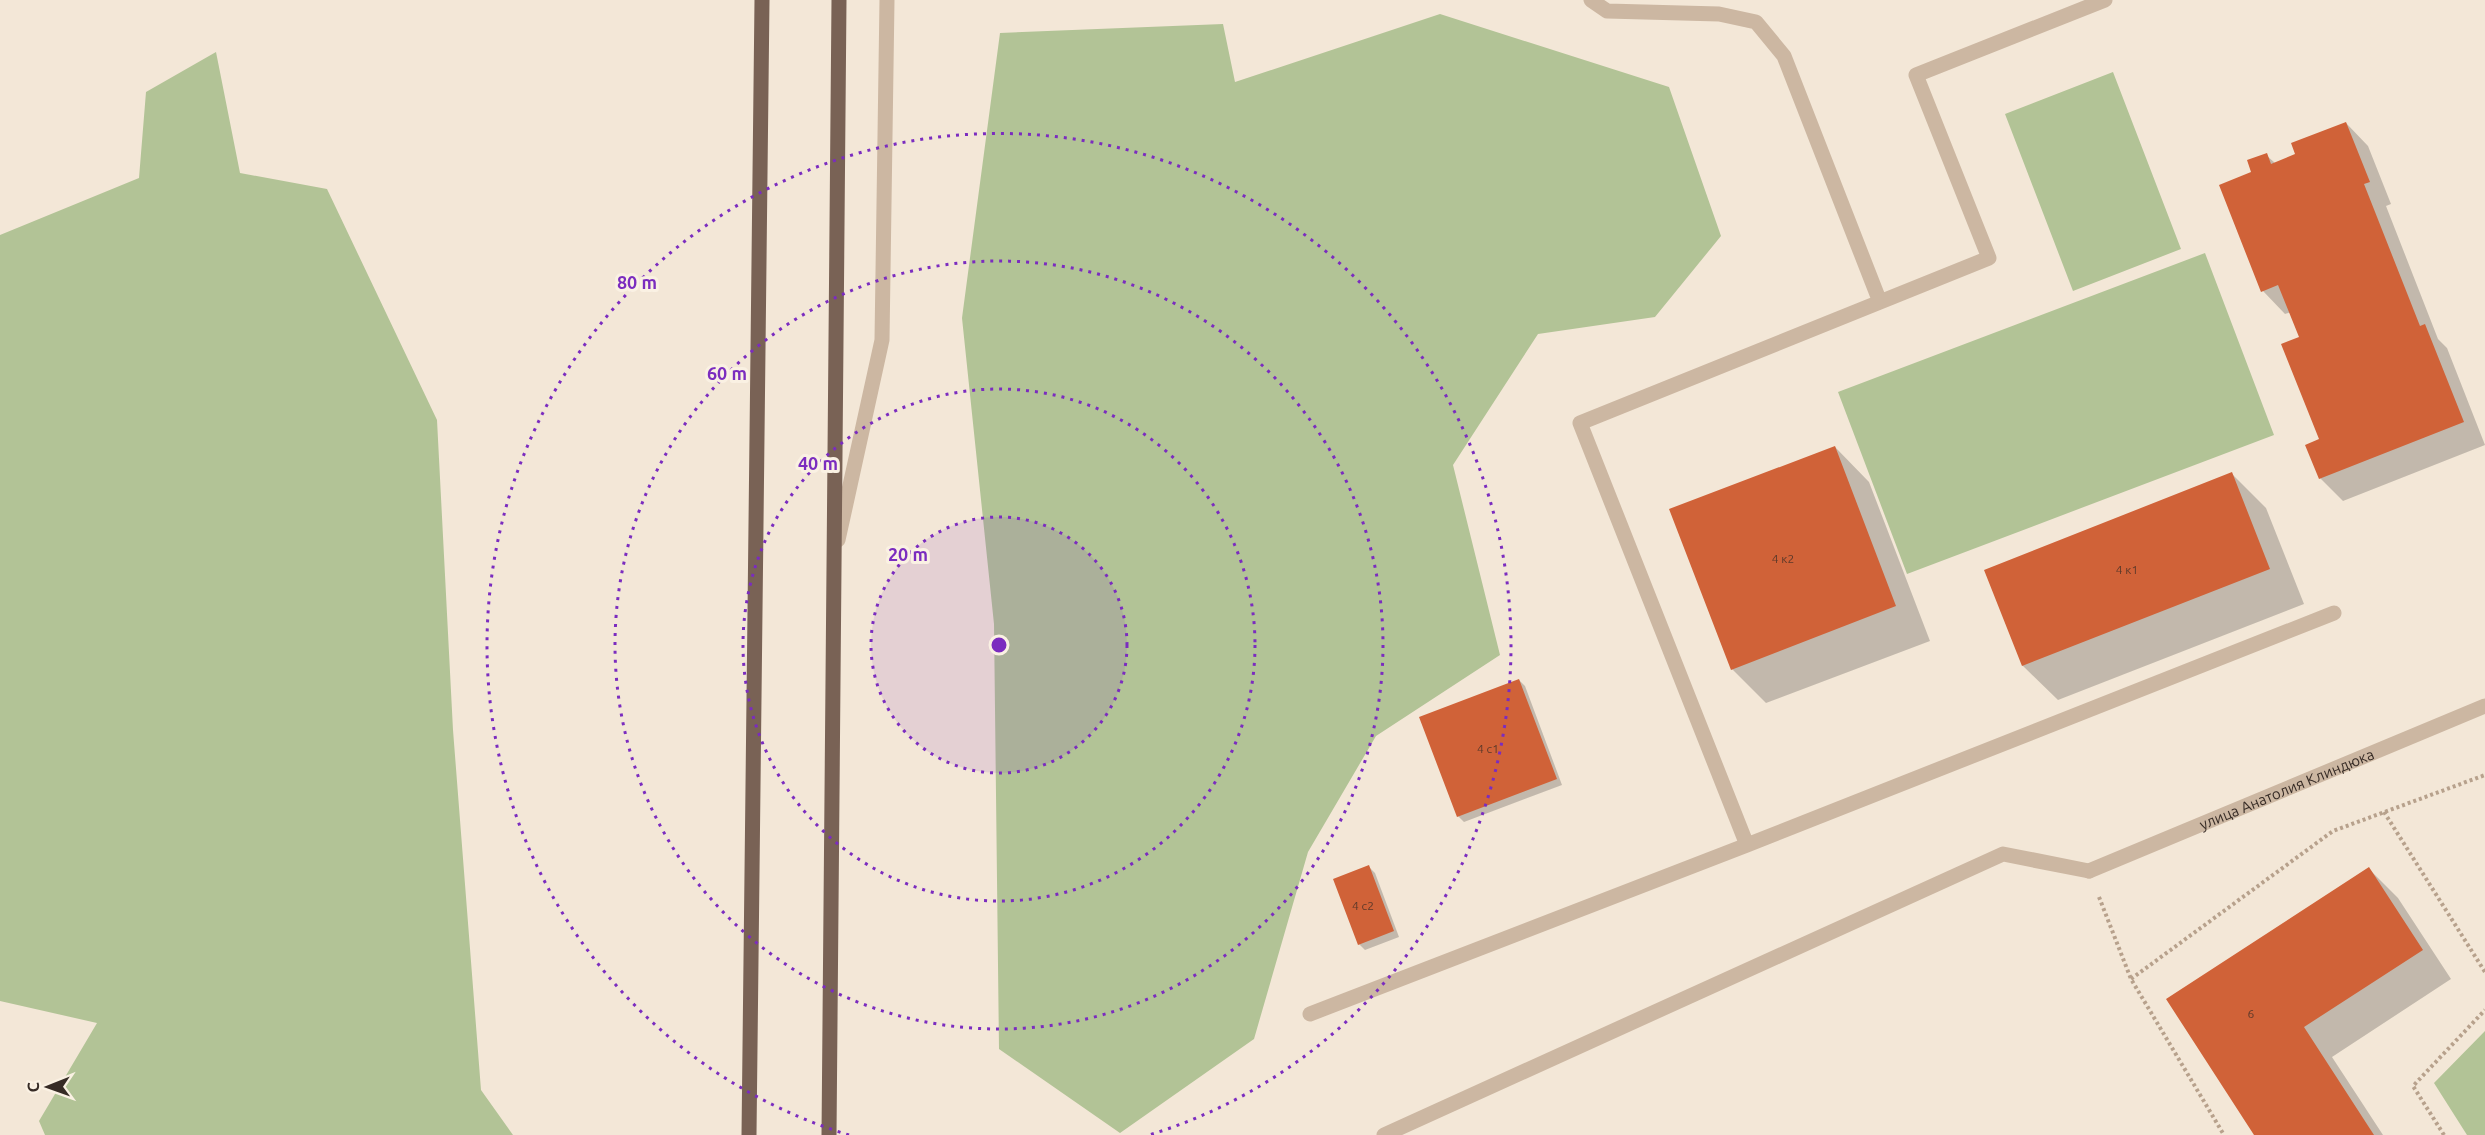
<svg xmlns="http://www.w3.org/2000/svg" width="2485" height="1135" viewBox="0 0 2485 1135" font-family="Ubuntu,sans-serif">
<style>
.green{fill:#b2c396}
.shadow{fill:#0003}
.building{fill:#d06238}
.lines{fill:none;stroke-linecap:round;stroke-linejoin:round}
.path{stroke:#b7a18c;stroke-width:4;stroke-dasharray:3 3;stroke-linecap:butt}
.service{stroke:#ccb7a2;stroke-width:15}
.minor{stroke:#ccb7a2;stroke-width:15}
.tertiary{stroke:#ccb7a2;stroke-width:15}
.primary{stroke:#796255;stroke-width:15}
.ring{fill:none;stroke:#7b2cbf;stroke-width:3;stroke-dasharray:3 6}
.labels{text-anchor:middle;dominant-baseline:central;stroke-width:6;stroke-linejoin:round;paint-order:stroke}
.number-label{font-size:12px;fill:#5c392a}
.street-label{font-size:15px;fill:#362b25;stroke:#faf1e3}
.centre{fill:#7b2cbf;stroke:#faf1e3;stroke-width:3}
.ring-label{font-size:18px;text-anchor:middle;font-weight:bold;fill:#7b2cbf;stroke:#faf1e3;stroke-width:6;stroke-linejoin:round;paint-order:stroke}
</style>
<rect width="100%" height="100%" fill="#f3e7d7"/>
<path class="green" d="M1440 14 1669 87 1721 236 1655 317 1538 334 1453 465 1500 655 1376 736 1308 852 1254 1039 1120 1133 999 1049 994 624 962 318 1000 33 1223 24 1235 82Z
M216 52 240 173 327 189 437 420 453 730 481 1090 513 1135H45L39 1121 97 1023 0 1001V235L139 178 146 92Z
M2113 72 2181 249 2073 291 2005 114Z
M2205 253 2274 435 1907 574 1838 392Z
M2485 1031V1135H2467L2434 1083Z"/>
<path class="shadow" d="M2346 123 2368 146 2391 204 2386 206 2438 339 2447 348 2485 445 2343 501 2320 478 2321 440 2301 338 2291 312 2285 314 2263 291 2253 173 2266 155 2275 163 2297 155Z
M1835 447 1869 482 1930 641 1766 703 1732 669Z
M2232 474 2266 508 2304 604 2058 700 2023 666 1986 570Z
M1519 680 1525 686 1562 785 1464 822 1458 816Z
M1369 867 1375 873 1399 937 1365 950 1359 944Z
M2369 869 2398 898 2451 979 2332 1057 2383 1135H2256Z"/>
<path class="building" d="M2346 122 2370 182 2364 184 2420 326 2425 324 2464 422 2319 479 2305 445 2319 439 2281 344 2299 337 2278 285 2261 292 2219 185 2251 172 2247 160 2267 153 2271 164 2295 154 2291 143Z
M1835 446 1896 606 1731 670 1669 509Z
M2232 472 2270 569 2022 666 1984 570Z
M1519 679 1557 779 1457 817 1419 717Z
M1369 865 1394 931 1358 945 1333 879Z
M2369 867 2423 950 2304 1027 2374 1135H2254L2166 999Z"/>
<g class="lines">
<path class="path" d="M2384 812 2485 972
M2099 897 2131 979 2224 1135
M2131 979 2333 831 2485 775
M2444 1135 2413 1086 2485 1010"/>
<path class="service" d="M1591 0 1607 11 1719 14 1756 22 1784 56 1880 302
M1747 845 1580 423 1989 258 1916 75 2105 0
M1310 1014 1747 845 2334 613
M1384 1135 2003 854 2089 871"/>
<path class="minor" id="s1" d="M2089 871 2485 706"/>
<path class="tertiary" d="M838 540 882 340 887 0"/>
<path class="primary" d="M749 1135 762 0
M829 1135 839 0"/>
</g>
<circle cx="999" cy="645" r="128" fill="#7b2cbf" fill-opacity=".12"/>
<g class="ring">
<circle cx="999" cy="645" r="128"/>
<circle cx="999" cy="645" r="256"/>
<circle cx="999" cy="645" r="384"/>
<path d="M849 1135A512 512 0 1 1 1149 1135"/>
</g>
<g class="labels">
<g class="number-label">
<text x="1783" y="558">4 к2</text>
<text x="2127" y="569">4 к1</text>
<text x="1488" y="748">4 с1</text>
<text x="1363" y="905">4 с2</text>
<text x="2251" y="1013">6</text>
</g>
<g class="street-label">
<text stroke="none"><textPath href="#s1" startOffset="214">улица Анатолия Клиндюка</textPath></text>
</g>
</g>
<circle cx="999" cy="645" r="9" class="centre"/>
<g class="ring-label">
<text x="637" y="289">80 m</text>
<text x="727" y="380">60 m</text>
<text x="818" y="470">40 m</text>
<text x="908" y="561">20 m</text>
</g>
<g transform="translate(48 1087) rotate(269)" stroke="#faf1e3" stroke-width="4.5" paint-order="stroke">
<path d="M0-4.5L10 22L0 15L-10 22Z" fill="#362b25"/>
<text y="-9" font-size="16" font-weight="bold" text-anchor="middle" fill="#362b25">С</text>
</g>
</svg>
